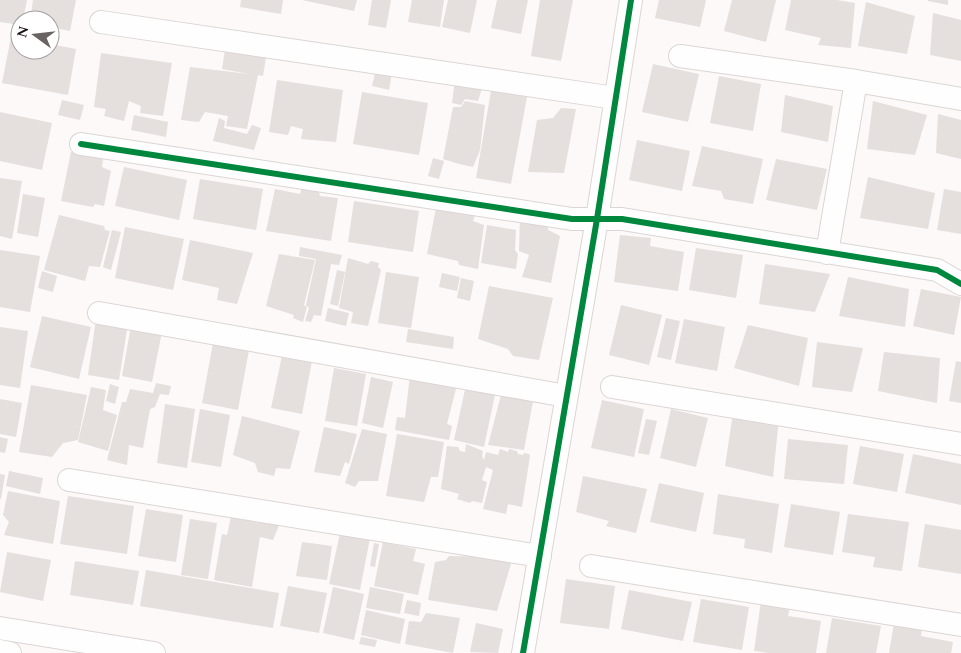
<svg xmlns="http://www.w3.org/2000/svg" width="961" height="653" viewBox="0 0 961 653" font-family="Spectral,serif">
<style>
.building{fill:#e5dfdd}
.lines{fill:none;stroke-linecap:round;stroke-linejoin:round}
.street-casing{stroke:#dcd5d5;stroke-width:24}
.street{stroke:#fffefe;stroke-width:22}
.cycleway-casing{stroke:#fff;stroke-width:9}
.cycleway{stroke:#00873e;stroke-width:6}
</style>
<rect width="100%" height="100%" fill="#fdf9f9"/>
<path class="building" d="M0 0H27L23 20H20V25L0 22Z
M33 0H76L70 31 50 27V20H30Z
M241 0H283L281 14 240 7Z
M302 0H357L354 11Z
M372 0H391L386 28 368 25Z
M412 0H444L440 27 408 22Z
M448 0H477L470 33 442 27Z
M497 0H528L521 34 491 28Z
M540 0H573L561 61 531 56Z
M659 0H706L700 27 655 18Z
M732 0H776L766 42 724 31Z
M791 0H837L855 3 851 48 818 45 821 38 785 30Z
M928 0H948V5L928 1Z
M866 2 915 16 907 54 858 46Z
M933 13 961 20V61L930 55Z
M11 37 20 38V50H50V44L76 49 68 95 2 83Z
M225 50 266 57 263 76 258 75 247 129 226 126 228 116 205 112 199 122 181 120 190 67 249 74 222 69Z
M101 53 172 63 163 116 140 113 141 106 129 101 124 121 104 116 106 109 94 107Z
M653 64 699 74 688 122 642 112Z
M376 69 392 73 389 90 372 86Z
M719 76 761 84 753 131 710 123Z
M277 80 343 90 336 142 301 139 303 129 291 126 288 135 269 132Z
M455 80 483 85 478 101 465 99 461 105 452 103Z
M491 91 527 97 511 184 476 178Z
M362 92 428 103 419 155 353 144Z
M785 95 833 106 828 142 781 132Z
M62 100 84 105 80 120 58 115Z
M465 101 485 105 480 150 473 167 459 164 443 159 453 107H461Z
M873 101 927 115 915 155 867 149Z
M561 108 576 109 564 173 528 172 537 120 553 118Z
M0 112 52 123 42 170 0 161Z
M938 114 961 120V159L936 153Z
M134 115 168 122 166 137 131 130Z
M219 118 225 121 224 128 247 134 252 125 261 128 254 150 213 141Z
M637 140 690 151 682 191 629 180Z
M702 146 763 159 753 204 724 199 721 191 692 186Z
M71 152 103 159 102 167 111 171 104 206 95 204 93 207 61 201Z
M433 158 444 161 439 179 428 176Z
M776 159 827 169 817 210 766 200Z
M124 167 187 180 179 220 115 206Z
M868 177 935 193 928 229 860 218Z
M0 178 22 181 12 239 0 236Z
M200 179 263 189 256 230 193 219Z
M302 187 318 188 320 196 338 198 331 241 266 231 275 189 300 194Z
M944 189 961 192V234L937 230Z
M23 194 45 198 38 237 17 233Z
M354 201 419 211 413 252 348 242Z
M437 203 477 210 473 221 484 225 478 269 459 265 458 261 427 254Z
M59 215 104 226 105 230 110 231 100 267 89 266 85 281 44 270Z
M520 216 548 222V230L560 236 551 283 522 277 529 255 519 251Z
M487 225 516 230 515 250 518 254 516 269 481 263Z
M125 227 184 239 173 290 115 278Z
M112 230 121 232 111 270 103 267Z
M620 235 651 238 650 246 684 252 678 291 614 282Z
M190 240 253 253 237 304 217 300 219 288 182 280Z
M300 247 342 255 339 265 331 264 321 316 314 315 311 322 305 321 309 308 306 305 316 259 299 256Z
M696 248 743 255 736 298 689 290Z
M0 250 40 256 30 312 0 307Z
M279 254 315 260 304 305 307 307 303 322 293 318 294 315 266 306Z
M348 258 368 264 371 261 379 263 378 267 381 270 368 326 351 323 353 312 339 308Z
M765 264 830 274 815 312 759 304Z
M337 270 345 272 338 306 330 304Z
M42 271 57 276 53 292 38 288Z
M386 272 419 277 411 328 378 323Z
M442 273 460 277 457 291 439 287Z
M848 277 909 289 905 327 839 316Z
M461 278 474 281 470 301 457 298Z
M489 286 553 298 539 360 513 356 508 349 478 339Z
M921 289 961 297 954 335 913 326Z
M621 305 662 315 649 365 609 355Z
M328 308 349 313 346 326 325 321Z
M42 316 91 327 79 379 30 367Z
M666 318 680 321 671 360 657 357Z
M96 319 128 324 119 380 88 375Z
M684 319 725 327 717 371 675 363Z
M748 325 808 338 799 386 734 368Z
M131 326 162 332 152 382 122 376Z
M0 327 28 331 20 388 0 385Z
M408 329 454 337 453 349 406 342Z
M817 342 863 348 852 392 812 387Z
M213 343 249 350 238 410 202 403Z
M283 351 312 361 302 414 271 408Z
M884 352 940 358 937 403 878 391Z
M956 361 961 362V403L949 401Z
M334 368 366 374 357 426 325 421Z
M410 375 458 381 447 424 452 426 449 440 395 430 397 417 405 418Z
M371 377 393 382 383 428 362 423Z
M156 383 171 386 169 395 160 394 155 407 150 409 143 448 129 445 127 465 107 460 122 402H126L130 389 153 393Z
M110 384 119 387 115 404 106 401Z
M31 385 87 395 78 440 63 443 52 457 19 452Z
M466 385 496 390 484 447 454 440Z
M91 387 106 390 103 410 117 415 108 451 78 442Z
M502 391 534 396 524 450 488 445Z
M0 399 22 403 16 437 0 434Z
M602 400 644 409 634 457 591 448Z
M165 404 195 409 187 468 157 463Z
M200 409 230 415 221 467 191 462Z
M671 409 708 418 696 467 660 458Z
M733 413 779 418 773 477 725 466Z
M242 416 300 431 290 469 276 468 274 476 258 472 255 463 233 455Z
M646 419 657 421 649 455 638 453Z
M324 427 357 434 349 464 345 462 340 476 314 472Z
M362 429 387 434 378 481H359L355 487 345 483Z
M397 434 444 442 438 477H431L424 502 386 496Z
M0 437 8 439 5 453 0 452Z
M788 439 848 445 844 484 784 479Z
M466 444 483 451 482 456 484 460 486 452 498 455 500 449 508 452 509 449 517 451 518 454 523 455 524 453 529 454 530 456 522 507 508 504 506 514 483 509 493 470 486 467 482 480 487 482 482 503 472 501 470 503 457 499 459 494 441 489 447 446 458 447 460 451 465 452Z
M860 446 904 454 897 492 853 484Z
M913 454 961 464V505L905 493Z
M9 471 43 478 40 494 6 486Z
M0 474 5 475 1 499H0Z
M583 476 647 489 636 533 606 526 609 521 576 512Z
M659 483 704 493 696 532 650 522Z
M8 491 60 501 53 544 4 535 9 522 3 515Z
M718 494 779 504 772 553 744 548 745 539 713 534Z
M68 496 134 506 127 554 60 544Z
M791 504 840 512 833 555 784 547Z
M146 509 183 515 176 562 138 556Z
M260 514 280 523 273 540 260 537 252 587 214 580 222 534 227 535 231 517 259 523Z
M848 514 909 522 902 571 873 567 875 557 842 552Z
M190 519 217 523 208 579 181 575Z
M925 524 961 530V574L918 567Z
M340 533 370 538 360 590 329 584Z
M302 542 332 546 327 580 296 576Z
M383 542 416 549 413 561 425 564 418 595 374 586Z
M374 543 379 544 375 567 370 566Z
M7 552 51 560 43 601 0 592Z
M449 556 513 557 497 611 428 600 435 562 446 560Z
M75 561 139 571 133 605 70 595Z
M146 570 279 593 273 628 140 606Z
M566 579 615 586 609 629 560 623Z
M288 586 327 593 319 633 280 626Z
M333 587 364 594 354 640 323 633Z
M370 587 404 594 400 614 366 608Z
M629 590 692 602 683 641 621 629Z
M701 599 749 607 742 650 693 642Z
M407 600 421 603 419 616 404 613Z
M761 601 790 606 788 616 821 621 816 653H769L754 651Z
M366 610 405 619 400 644 361 635Z
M426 613 460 618 453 653 405 644 409 621 421 622Z
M832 618 881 626 876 653H826Z
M476 623 503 629 498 653 470 652Z
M894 623 922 627 921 636 953 642 951 653H889Z
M361 637 377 640 375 647 359 644Z"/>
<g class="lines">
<defs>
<path id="street" d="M101 22 615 98
M680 56 856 81 961 99
M81 144 572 219H622L937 270 961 284
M827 253 856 81
M99 313 566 396
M612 387 961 444
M69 480 540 556
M591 566 961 625
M0 628 154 653
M0 651 10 653
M523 653 597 219 631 0"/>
</defs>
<use href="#street" class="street-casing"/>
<use href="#street" class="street"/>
<defs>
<path id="cycleway" d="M81 144 572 219H622L937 270 961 284
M523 653 597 219 631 0"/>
</defs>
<use href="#cycleway" class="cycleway-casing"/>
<use href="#cycleway" class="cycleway"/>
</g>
<g transform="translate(35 35) rotate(285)"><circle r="24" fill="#ffffff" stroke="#a4a0a1"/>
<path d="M0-4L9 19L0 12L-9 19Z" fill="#6a6364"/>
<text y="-8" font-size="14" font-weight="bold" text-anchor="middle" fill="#1b1213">N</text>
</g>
</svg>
